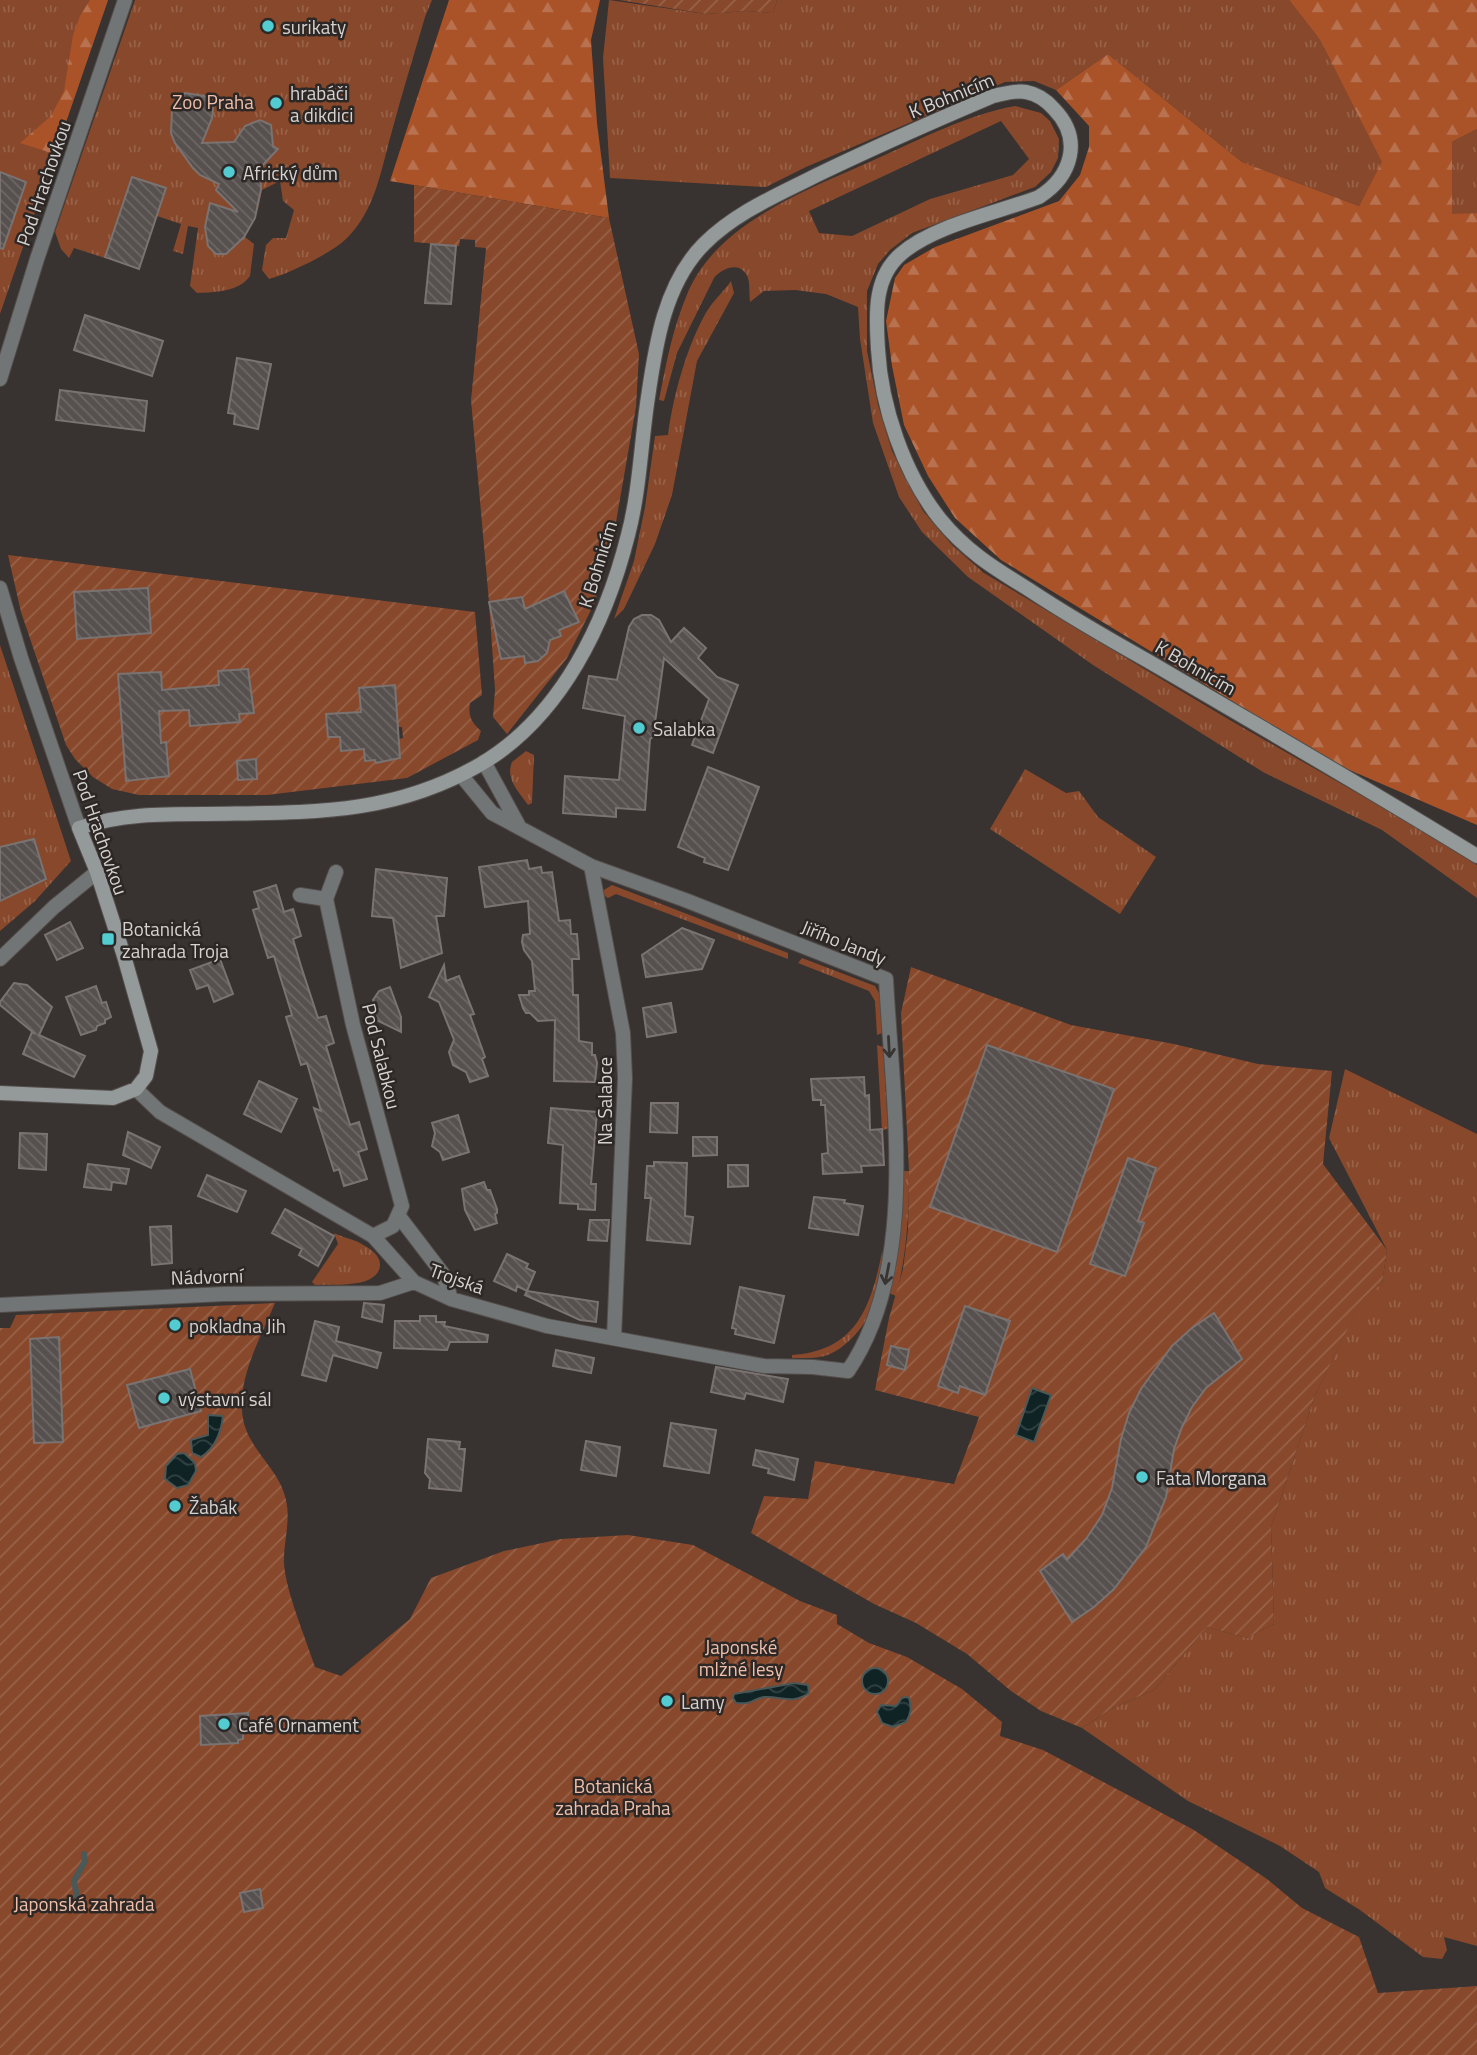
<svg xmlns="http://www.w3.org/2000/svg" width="1477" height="2055" viewBox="0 0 1477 2055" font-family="'Titillium Web',sans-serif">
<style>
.grass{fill:url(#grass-tufts);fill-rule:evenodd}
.forest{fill:url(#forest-firs)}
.garden{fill:url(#garden-furrows);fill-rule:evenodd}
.water{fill:url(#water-waves);stroke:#4b5858;stroke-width:2}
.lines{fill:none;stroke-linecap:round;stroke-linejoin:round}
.stream{stroke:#4b5858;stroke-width:6}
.building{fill:url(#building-back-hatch);stroke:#7a7371;stroke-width:2}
.street-casing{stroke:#544f4d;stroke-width:16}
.secondary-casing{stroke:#544f4d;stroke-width:16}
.street{stroke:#727575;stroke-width:14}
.secondary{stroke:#949999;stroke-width:14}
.oneway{stroke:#373432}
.poi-dot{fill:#52ccd0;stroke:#2d2826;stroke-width:2.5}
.labels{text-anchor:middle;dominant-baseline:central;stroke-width:5;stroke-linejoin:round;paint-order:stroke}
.poi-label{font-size:19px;fill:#d5d2d0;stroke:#2d2826;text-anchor:start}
.street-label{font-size:19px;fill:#d5d2d0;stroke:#2d2826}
.park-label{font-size:19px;fill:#f0bfaa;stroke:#2d2826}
</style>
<defs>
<pattern id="grass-tufts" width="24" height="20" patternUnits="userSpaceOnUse" patternTransform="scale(1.75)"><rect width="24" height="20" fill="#88482b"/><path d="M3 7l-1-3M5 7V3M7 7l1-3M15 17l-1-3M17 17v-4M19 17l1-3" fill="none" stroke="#986249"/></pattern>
<pattern id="forest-firs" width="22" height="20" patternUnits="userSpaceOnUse" patternTransform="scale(1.75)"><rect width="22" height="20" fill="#aa5228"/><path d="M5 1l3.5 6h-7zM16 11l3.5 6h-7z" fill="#b87250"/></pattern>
<pattern id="garden-furrows" width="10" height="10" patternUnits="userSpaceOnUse" patternTransform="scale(1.75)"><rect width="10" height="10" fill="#88482b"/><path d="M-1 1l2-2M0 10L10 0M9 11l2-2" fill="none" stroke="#986249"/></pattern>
<pattern id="water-waves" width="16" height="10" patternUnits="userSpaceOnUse" patternTransform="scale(1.75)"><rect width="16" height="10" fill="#102324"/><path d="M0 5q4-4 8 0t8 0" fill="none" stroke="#324243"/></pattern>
<pattern id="building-back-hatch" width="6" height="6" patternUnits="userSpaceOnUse" patternTransform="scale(1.75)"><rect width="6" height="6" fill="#56504e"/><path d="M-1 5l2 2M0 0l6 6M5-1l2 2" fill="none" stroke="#6d6866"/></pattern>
</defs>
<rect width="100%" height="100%" fill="#383230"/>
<path class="grass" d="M0 0H108L0 314Z
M135 0H432L425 17C414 55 402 93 392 131 381 169 376 210 346 239 330 254 290 273 269 279L262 270 266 245 273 238H286L294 210 283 201 280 181 262 190 258 209 245 237 254 244 250 276C239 292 215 292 197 293L190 286 198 228 188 226 183 254 173 251 181 224 157 216 139 269 74 248 69 258 61 249 55 232Z
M609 0 706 14 747 11 773 13 777 0H1289L1320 40 1383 162 1359 206 1242 162 1108 54 1056 90 1034 81 1005 82 806 167 766 187 610 178 603 58Z
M1015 106 1041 113 1050 121 1059 139 1058 158 1051 172 1035 187 912 233 890 250 878 264 867 291V351L878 405 892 451 923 511 952 545 984 573 1228 719 1415 826 1477 865V898L1382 830 1263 772 1093 665 968 577 922 532 899 497 873 423 860 339 858 307 826 294 795 290 764 291 750 302C749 294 750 285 748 278 741 260 722 268 714 278L677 353 664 401 659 400C666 363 673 327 688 292 719 221 810 189 876 159 921 139 966 115 1015 106ZM1001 121 1029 159 1013 175 930 199 852 236 819 233 809 211Z
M1477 129V213L1452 215V142Z
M731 281 734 293 697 361 672 495 655 544 624 609 614 619 634 561 645 507 655 436 668 435C673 396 687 345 707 311 714 300 724 291 731 281Z
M0 645 71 861 35 901 0 931Z
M526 751 534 755 532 803 528 805C519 792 505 779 512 762Z
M1025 769 1066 793 1079 791 1098 817 1156 857 1120 914 990 829Z
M612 885 788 953V959L616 894 608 898 602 894 604 890Z
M802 958 875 986 881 997 882 1033 877 1035 875 1001 869 991 798 963Z
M877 1045 883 1047 888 1128 882 1131Z
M1345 1069 1477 1134V1946L1444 1937 1447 1950 1442 1959 1423 1957 1360 1910 1325 1888 1319 1872 1280 1846 1188 1801 1082 1728 1111 1709 1154 1690 1207 1627 1247 1638 1274 1624 1271 1527 1315 1395 1363 1297 1382 1284 1387 1250 1329 1138Z
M901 1171H909C909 1214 907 1254 896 1296L889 1293 898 1227Z
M334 1233C342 1237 355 1240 360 1243 369 1248 381 1255 380 1266 377 1289 332 1284 315 1285L312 1282 338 1244Z
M882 1252C888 1288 865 1338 830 1354 819 1359 804 1358 792 1358V1355C856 1351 871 1307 882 1252Z"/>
<path class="forest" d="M90 0H108L55 154 20 143 51 116 64 91 73 35 80 16Z
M449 0H600L591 40 597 123 609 218 390 181Z
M1289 0H1477V129L1452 142V214L1477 213V825L1310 753 1224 696 1001 560 955 518 928 476 904 425 892 366 886 321 895 278 904 265 935 247 1059 201 1080 175 1089 147V126L1056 90 1108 54 1242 162 1359 206 1382 162 1320 40Z"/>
<path class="garden" d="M619 0H777L773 13 747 11 706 14Z
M414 185 609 218 639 354 636 407 616 522 595 602 567 658 507 734 493 717 495 690 489 602 471 400 486 248 475 247V240L460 239 459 246 414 242Z
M8 555 475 612 482 695 470 703C468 716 471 722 481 731L478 740 407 778 267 795H139L112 789 93 777 75 759 66 745 21 612ZM394 685 398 727H402L403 738 399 739 400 758 376 763 375 760 366 761 364 749 341 751 340 737H328L326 714 350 712 352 724 362 723 359 688Z
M911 967 1071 1025 1174 1044 1258 1064 1332 1071 1323 1164 1387 1250 1382 1284 1363 1298 1315 1395 1271 1527 1274 1624 1247 1638 1207 1627 1154 1690 1111 1709 1082 1728 1041 1711 1011 1691 967 1654 916 1623 874 1604 751 1533 764 1496 808 1499 815 1461 954 1484 979 1417 875 1390 889 1318 903 1269 908 1230 909 1171 901 1013Z
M275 1303C258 1344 226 1397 251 1440 262 1460 281 1476 286 1500 291 1522 283 1543 284 1564 286 1592 306 1639 315 1667L341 1676 410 1619 431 1578 504 1551 561 1539 628 1535 693 1545 800 1601 837 1615V1624L869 1643 907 1657 962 1689 1002 1722 1000 1736 1043 1750 1194 1830 1267 1879 1302 1908 1359 1937 1378 1993 1477 1986V2055H0V1328H10L16 1315Z"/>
<path class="water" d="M1032 1388 1051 1395 1034 1442 1016 1435Z
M208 1415 223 1416C221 1433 215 1448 201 1457L192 1453 191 1440 208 1435Z
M184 1453 195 1463 196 1471 188 1485 177 1488 165 1479 166 1466 177 1454Z
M862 1681a13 13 0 1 1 26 0a13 13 0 1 1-26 0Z
M794 1683 808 1685 809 1693C791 1705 782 1696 764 1697 754 1698 753 1705 736 1703L733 1698 734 1694Z
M906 1697 909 1698C912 1708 911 1714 906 1722L893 1727 882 1723 877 1712 881 1705 896 1706 902 1698Z"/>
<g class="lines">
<path class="stream" d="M78 1901 74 1881 85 1861 84 1854"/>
</g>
<path class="building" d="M185 93 204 96 210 101 213 109 212 118 202 143 234 142 245 126 260 120 271 125 273 146 278 149 260 168 261 189 255 218 244 237 226 254H216L208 246 205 227 210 203 238 212 216 190 219 184 200 175 193 168 175 143 171 133 172 111Z
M0 172 26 182 3 249 0 248Z
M132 177 166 188 139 269 105 257Z
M431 244 456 246 451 304 425 303Z
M85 315 163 341 152 376 74 350Z
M237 358 271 364 258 429 234 424 235 414 228 413Z
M60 390 147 401 144 431 56 420Z
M148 588 151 633 77 639 74 592Z
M564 591 579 622 559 630 561 636 550 640 547 653 538 661 525 663 524 656 501 659 489 602 522 597 525 609Z
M642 615H651L659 620 671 642 684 628 706 648 698 658 717 677 738 685 713 753 692 745 709 699 664 658 653 737 650 739 645 810 616 808V817L563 813 565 776 619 780 625 716 583 708 589 676 617 680 629 627 634 619Z
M248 669 254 713 239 714 240 722 190 726 189 710 159 711 161 743 166 742 169 776 126 781 118 674 161 672 162 690 219 685 218 671Z
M395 685 400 758 376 763 375 760 365 761 364 749 341 751 340 737H328L326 714 361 712 359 688Z
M256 759 257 779 238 780 237 761Z
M708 767 759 787 728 870 704 862 705 858 678 847Z
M34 839 46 879 0 901V847Z
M527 860 529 869 541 867 542 873 552 872 559 921 570 920 571 934H577L579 959H572L573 995H578L579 1041 592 1043V1055H595L597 1063 595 1082 554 1081 555 1020 538 1021 530 1013H526L523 1008 519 995H529V991H535L532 961 524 950 522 942 523 935 530 934 528 901 485 907 479 867Z
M376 869 447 878 444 916H436L442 953 401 968 393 918 372 916Z
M276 885 284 912 293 909 301 936 293 939 301 966 318 1018 326 1016 334 1043 326 1046 350 1125 359 1122 367 1149 358 1152 367 1179 344 1186 339 1169 334 1171 314 1108 321 1111 307 1063 301 1065 286 1017 292 1015 279 973 274 956 268 958 253 910 259 908 254 892Z
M70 922 83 948 57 960 45 935Z
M682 928 714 940 702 969 646 977 642 955Z
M220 959 233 994 214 1002 208 985 197 989 190 970Z
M444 965 446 981 459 976 474 1014 470 1015 485 1057 482 1059 488 1076 470 1082 466 1072 453 1065 449 1052 454 1040 439 1002 429 997Z
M14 983 27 985 52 1007 39 1035 85 1056 74 1077 23 1054 32 1032 35 1034 0 1005V1002Z
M96 986 102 1003 106 1002 111 1017 105 1020V1023L97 1026 96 1030 81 1035 66 997Z
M390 987 401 1017V1032L370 1017 375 1006 373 1000 379 991Z
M671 1003 676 1032 647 1037 643 1008Z
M987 1045 1114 1089 1057 1252 930 1207Z
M864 1077 865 1096 869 1095 870 1130 882 1129 884 1165 861 1166 862 1172 823 1174 822 1154 828 1153 825 1105H821V1100H813L811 1079Z
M259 1081 297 1099 281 1132 244 1114Z
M651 1103H678L677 1133 650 1132Z
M551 1108 597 1112 591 1184H596L595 1210 578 1209V1204L560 1203 563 1145 548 1143Z
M458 1115 469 1152 443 1160 440 1152 432 1146 435 1133 432 1123Z
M128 1132 160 1147 151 1168 123 1155Z
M20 1133 47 1134 46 1170 19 1168Z
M693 1137H717V1155L693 1156Z
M1128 1158 1156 1168 1138 1221 1144 1223 1125 1276 1090 1264Z
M654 1162 687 1163 685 1216 693 1217 690 1244 647 1240 651 1198H645L647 1166H654Z
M88 1164 129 1169 126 1184 112 1182 111 1190 84 1187Z
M728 1165H748V1186L728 1187Z
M207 1175 246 1191 237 1212 198 1196Z
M484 1182 487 1190H490L497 1209V1213L495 1214 497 1223 475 1230 465 1210 462 1189Z
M814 1197 845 1200 844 1203 863 1206 858 1235 809 1228Z
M285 1209 334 1236 318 1266 299 1255 302 1249 272 1233Z
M590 1220H609L607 1241 588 1240Z
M171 1226 172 1263 152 1265 150 1227Z
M507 1254 528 1264 526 1268 535 1272 527 1291 517 1286 516 1291 494 1281Z
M740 1287 784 1296 774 1343 735 1334 736 1329 732 1328Z
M527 1291 598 1302 596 1322 580 1320 525 1295Z
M364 1303 384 1305 382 1322 362 1317Z
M965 1306 1010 1321 985 1395 960 1386 958 1393 938 1386Z
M1214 1313 1242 1359 1206 1388 1192 1407 1182 1427 1174 1449 1166 1497 1146 1547 1114 1589 1094 1607 1072 1622 1040 1571 1063 1554 1067 1560 1086 1539 1102 1515 1112 1488 1121 1439 1129 1413 1141 1389 1172 1346 1192 1328Z
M420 1316H436V1322H445L444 1326 488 1335 487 1342H450L447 1350 394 1348 395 1321H420Z
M315 1321 339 1327 336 1341 381 1353 377 1368 333 1355 326 1381 302 1375Z
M59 1337 63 1442 34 1443 30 1339Z
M891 1346 909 1350 905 1370 887 1365Z
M556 1350 594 1358 591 1373 553 1366Z
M716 1367 788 1379 783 1402 746 1393 744 1399 711 1392Z
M190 1369 201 1411 139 1428 127 1385Z
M671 1423 716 1430 709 1473 664 1466Z
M428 1439 460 1442 459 1449H465L461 1491 429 1488 430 1479 425 1473Z
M586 1441 620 1447 616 1476 581 1470Z
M756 1450 798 1459 794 1480 768 1473 769 1469 753 1465Z
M248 1713 249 1731 243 1732V1739L238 1740V1743L201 1745 200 1716Z
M260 1889 263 1908 244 1912 240 1893Z"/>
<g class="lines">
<defs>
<path id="street" d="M0 379 37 259 125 0
M0 588 21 658 79 828
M484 762 520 828
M591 866 623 1033 625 1078 614 1338
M336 872 326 899 353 1025 402 1206 393 1226 373 1236
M300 895 326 899
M0 959 54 907 97 872
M136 1089 160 1112 373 1236 414 1282 451 1299 547 1326 764 1366 813 1367 848 1371C920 1265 892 1101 886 979L685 900 591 866 492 813 461 775
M398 1215 443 1274 451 1299
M0 1305 224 1294 380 1293 414 1282"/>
<path id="secondary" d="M0 1093 113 1098 136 1089 146 1076 151 1051 124 956 97 872 79 828C119 814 162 814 204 814 305 812 390 817 481 764 562 716 606 622 628 535 639 494 641 446 647 404 655 349 663 285 704 244 736 212 778 195 817 175 875 147 934 121 993 96 1003 94 1015 90 1026 92 1037 94 1047 101 1054 109 1083 139 1072 176 1039 197 997 213 934 225 901 254 873 278 876 316 878 349 881 406 904 474 940 519 966 551 994 568 1028 589 1067 615 1107 638 1148 661 1258 725 1368 789 1477 856"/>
</defs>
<use href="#street" class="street-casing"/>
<use href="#secondary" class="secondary-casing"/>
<use href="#street" class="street"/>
<use href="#secondary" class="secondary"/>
</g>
<defs><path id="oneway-shaft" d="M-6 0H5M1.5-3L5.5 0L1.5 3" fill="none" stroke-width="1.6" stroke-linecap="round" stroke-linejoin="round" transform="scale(1.75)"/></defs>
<g class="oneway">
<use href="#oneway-shaft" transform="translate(889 1047) rotate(87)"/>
<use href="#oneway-shaft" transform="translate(887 1274) rotate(101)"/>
</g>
<g class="poi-dot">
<circle cx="268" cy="26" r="7"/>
<circle cx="276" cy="103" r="7"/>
<circle cx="229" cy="172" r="7"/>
<circle cx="639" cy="728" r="7"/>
<rect x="101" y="932" width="14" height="14" rx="3.5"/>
<circle cx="175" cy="1325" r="7"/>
<circle cx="164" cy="1398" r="7"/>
<circle cx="1142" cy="1477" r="7"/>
<circle cx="175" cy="1506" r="7"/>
<circle cx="667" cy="1701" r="7"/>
<circle cx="224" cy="1724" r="7"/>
</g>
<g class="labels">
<g class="poi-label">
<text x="282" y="26">surikaty</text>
<text x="290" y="92">hrabáči<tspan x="290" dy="22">a dikdici</tspan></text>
<text x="243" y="172">Africký dům</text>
<text x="653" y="728">Salabka</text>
<text x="122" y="928">Botanická<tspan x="122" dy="22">zahrada Troja</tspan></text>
<text x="189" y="1325">pokladna Jih</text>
<text x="178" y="1398">výstavní sál</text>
<text x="1156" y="1477">Fata Morgana</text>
<text x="189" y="1506">Žabák</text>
<text x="681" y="1701">Lamy</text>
<text x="238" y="1724">Café Ornament</text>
</g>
<g class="street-label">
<text transform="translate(951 95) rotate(-22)">K Bohnicím</text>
<text transform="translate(43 183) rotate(-71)">Pod Hrachovkou</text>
<text transform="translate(597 564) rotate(-73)">K Bohnicím</text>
<text transform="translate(1196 667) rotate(30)">K Bohnicím</text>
<text transform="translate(101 832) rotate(71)">Pod Hrachovkou</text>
<text transform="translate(844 942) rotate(22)">Jiřího Jandy</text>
<text transform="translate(382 1056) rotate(76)">Pod Salabkou</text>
<text transform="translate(604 1101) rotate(-90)">Na Salabce</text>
<text transform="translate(207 1276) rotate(-2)">Nádvorní</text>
<text transform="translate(457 1278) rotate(20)">Trojská</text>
</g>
<g class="park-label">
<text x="213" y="101">Zoo Praha</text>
<text x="741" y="1646">Japonské<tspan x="741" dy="22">mlžné lesy</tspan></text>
<text x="613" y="1785">Botanická<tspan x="613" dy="22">zahrada Praha</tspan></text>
<text x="84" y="1903">Japonská zahrada</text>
</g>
</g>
</svg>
